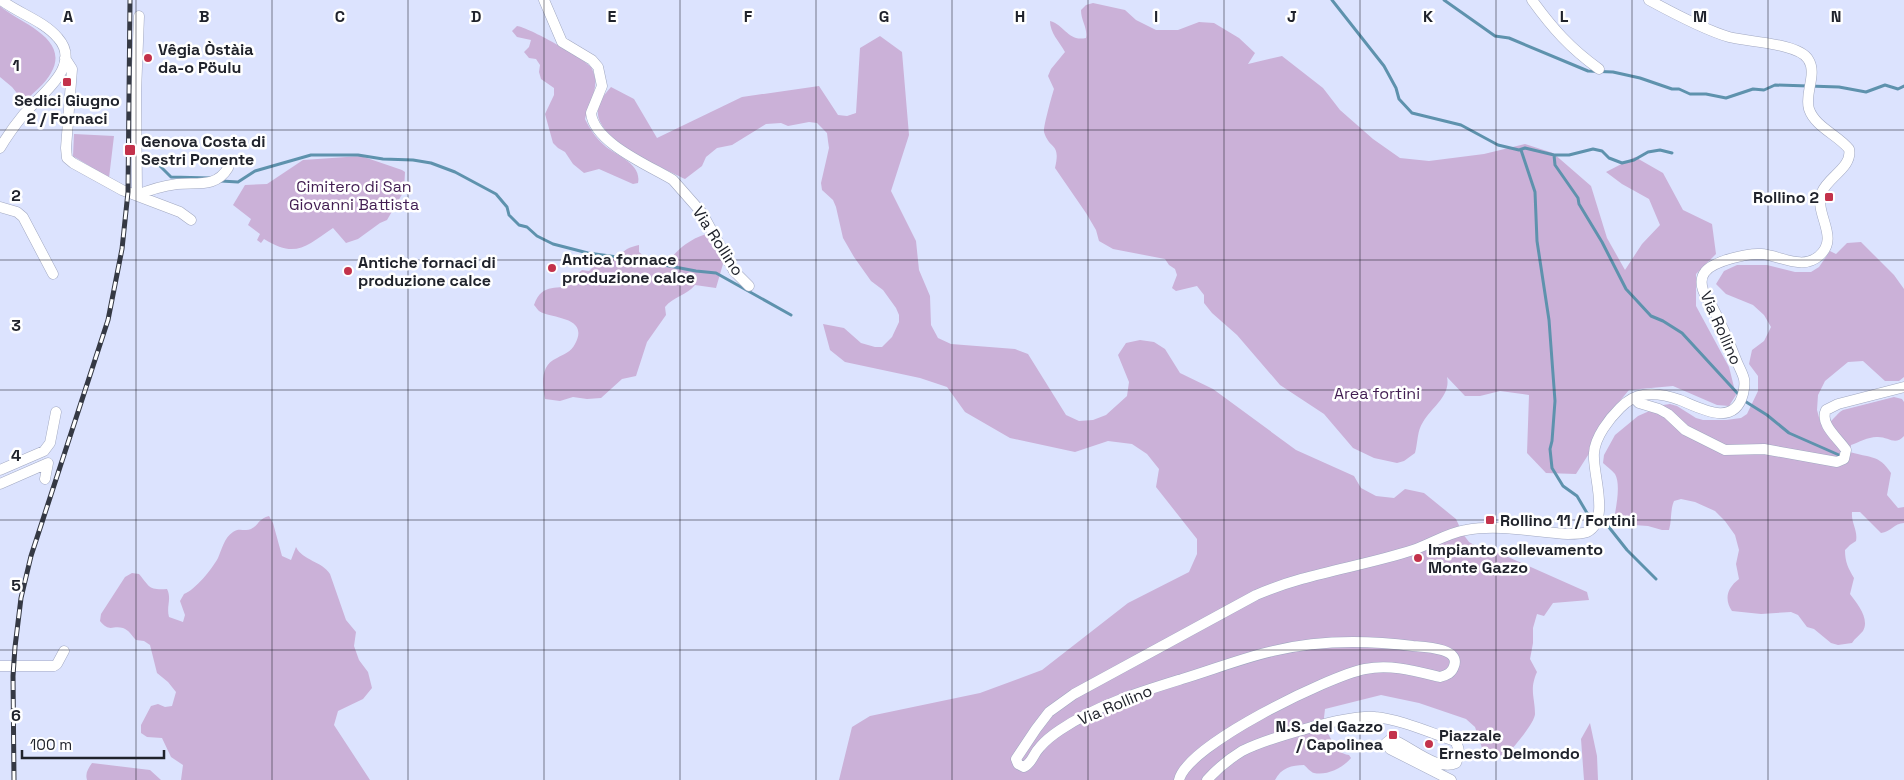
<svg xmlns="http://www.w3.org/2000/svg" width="1904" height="780" viewBox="0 0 1904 780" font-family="'Space Grotesk',sans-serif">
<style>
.green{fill:#cbb1d8}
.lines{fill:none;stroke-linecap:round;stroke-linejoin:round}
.stream{stroke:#5e92ad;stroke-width:3}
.minor-casing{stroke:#a1a8c1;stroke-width:11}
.minor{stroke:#fff;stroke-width:10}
.rail-casing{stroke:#353944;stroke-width:5}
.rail{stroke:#fff;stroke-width:3;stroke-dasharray:9;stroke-linecap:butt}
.grid{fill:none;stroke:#20232c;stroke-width:1;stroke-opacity:0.55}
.poi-dot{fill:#c3324b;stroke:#fff;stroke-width:2}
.labels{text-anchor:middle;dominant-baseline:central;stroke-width:5;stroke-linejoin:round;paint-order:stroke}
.poi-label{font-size:16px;font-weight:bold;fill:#20232c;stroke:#fff;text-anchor:start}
.park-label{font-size:16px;fill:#421d52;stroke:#fff}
.street-label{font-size:16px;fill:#20232c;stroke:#fff}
.grid-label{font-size:16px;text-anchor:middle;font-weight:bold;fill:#20232c;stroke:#fff;stroke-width:5;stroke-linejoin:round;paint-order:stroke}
</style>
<rect width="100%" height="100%" fill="#dce3fe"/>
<path class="green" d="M1093 3 1125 10 1136 20 1156 30H1178L1199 22 1214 23 1239 38 1255 53 1248 64 1282 56 1323 88 1340 110 1373 139 1400 158 1429 161 1484 154 1525 144 1553 153 1591 186 1607 238 1625 270 1642 244 1660 225 1649 199 1622 184 1606 172 1635 157 1663 173 1683 210 1712 224 1716 254 1696 274V306L1729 367 1736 395 1729 406 1717 405 1673 386 1629 390 1604 420 1590 452 1576 474 1546 473 1527 453 1529 395 1500 391 1480 396H1465L1447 377C1451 396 1432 407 1423 422 1417 431 1418 442 1415 453L1404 461 1397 463 1374 458 1353 448 1324 414 1280 385 1237 335 1212 313 1204 303V295L1197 286 1176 291 1172 288 1177 275 1175 269 1169 265 1165 259 1113 249 1099 241 1096 230 1086 213 1055 168C1061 142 1050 151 1044 132 1043 128 1052 95 1054 89L1048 76 1051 69 1065 52C1059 41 1050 33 1050 21 1065 25 1068 42 1086 38 1088 28 1081 21 1081 10L1086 5Z
M0 6C19 23 71 38 51 73 45 84 33 93 24 102L12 87 0 77Z
M517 26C528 27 583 58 591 67 593 70 594 74 595 78 597 92 588 106 585 119 590 129 595 137 604 145 616 156 642 163 638 183L633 184 599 169 584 173 573 164 565 152 558 148 553 143 545 114 554 95V88L541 79 539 72 540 65 536 59 529 58 524 52 529 47 531 40 517 37 512 31Z
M880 36 902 52 909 135 891 191 916 241 919 270 930 296 931 325 938 338 951 344 1015 349 1028 354 1066 415 1079 421 1093 420 1106 415 1127 396 1129 382 1118 355 1126 343 1140 340 1154 342 1165 349 1180 373 1213 389 1296 450 1354 476 1361 488 1376 496 1394 498 1405 489 1424 493 1456 519 1463 534 1469 542 1481 549 1497 552 1587 592 1589 600 1553 603 1544 616 1537 614 1533 628V643L1530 659 1537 672C1529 690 1535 697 1535 714 1535 722 1513 749 1506 755L1494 756 1483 751 1475 727 1466 719 1419 703 1381 695 1325 709 1323 726C1332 736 1333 753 1349 755L1351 758C1344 767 1327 776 1314 773 1310 772 1307 767 1304 765 1292 765 1281 768 1275 780H839L852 727 870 716 980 693 1042 670 1128 603 1189 572 1197 554V539L1156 487 1159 469 1147 454 1132 444 1108 441 1075 452 1010 438 965 412 947 387 920 378 845 362 830 350 823 324 844 328 861 343 875 347H882L892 337 899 322V315L896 308 883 290 871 281 854 257 843 238 836 207 833 200 822 190 821 183 829 148 828 141 827 133 817 123 809 122 788 126 781 123 766 124 732 145 717 148 706 157 702 166 685 179C663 168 594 139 598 110 599 100 605 94 611 87L634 99 657 138 742 97 819 86 838 115 847 116 856 113 860 48Z
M74 134 114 136 109 178 73 156Z
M361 156 402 170 405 172 404 191 387 220 380 223 358 239 346 243 333 228C306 246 296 259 264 239L261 243 257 240 260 234 248 225 251 219 233 205 245 185 267 184 303 160Z
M711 233 725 257 716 288 695 285C687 295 673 297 665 307L666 315 647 342 636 376 622 379 601 398 587 399 573 397 560 401 545 399C542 384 540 365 557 358 564 354 571 352 575 344 590 316 551 319 539 311 538 310 535 306 534 305 543 280 558 293 575 282L576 275 582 270 589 271 602 258C616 259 617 256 627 249 630 247 635 246 639 245V252L645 257 667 256 671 258C681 246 695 236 711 233Z
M1861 242 1894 275 1904 289V377L1899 381H1885L1863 361 1848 362 1825 381 1818 395 1817 410 1820 421 1827 424C1834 420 1836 414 1843 410L1894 397 1902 399 1904 402V436C1895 446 1889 437 1878 437 1870 436 1859 442 1851 445L1850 452C1869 458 1879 454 1891 473L1887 495 1898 508 1904 507V523C1894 523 1891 532 1881 533L1860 512H1852C1851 523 1858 530 1856 541L1850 545 1845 550C1845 562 1848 568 1854 578L1850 594C1857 603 1870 619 1863 631 1860 635 1855 638 1852 643L1838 645 1831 643 1814 629 1807 627 1798 615 1791 612 1761 614 1732 611C1724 599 1727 588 1739 579L1736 564 1739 550 1735 535 1725 521 1715 511 1695 502 1681 499 1674 501C1670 510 1672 520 1669 530H1662L1648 526 1619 524 1614 519C1616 508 1621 484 1615 474 1612 470 1607 467 1603 463L1604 455 1615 435 1638 416 1663 405 1670 404 1677 406 1696 418 1703 420H1726L1741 418 1747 414 1758 391V376L1749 364 1752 350 1764 341 1771 327 1764 315 1753 305 1726 294 1716 284 1724 271 1737 265H1767L1795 272H1811L1819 267 1830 251 1836 254 1847 243Z
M269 516 273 523 282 556 291 560 296 547C303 561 322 561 330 574L346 620 356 632 354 646 359 660 368 672 372 688 363 699 338 711 334 725 370 780H181L183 765 171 757 162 738 147 737 141 733V725L151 706 158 704 165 707 172 706 176 692 168 682 157 673 150 645 144 641 136 640C132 636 129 630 123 628 112 625 110 633 100 621L101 614 125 577 132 573 139 574C150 587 148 590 167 589 172 599 166 606 169 617L183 622 185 615 180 601 184 594C195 590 212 569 218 558 222 549 224 538 233 532 239 527 245 532 251 529 259 525 258 519 269 516Z
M1590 723 1597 756 1598 780H1584L1581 739Z
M92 763 150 770 161 780H87C85 773 88 769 92 763Z"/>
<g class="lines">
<path class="stream" d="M1332 0 1384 66 1396 88 1399 99 1412 113 1461 125 1498 145 1519 150 1525 148 1554 155H1569L1593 149 1602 151 1609 158 1622 163 1634 160 1648 152 1660 150 1672 153
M1444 0 1495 36 1509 38 1588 71 1613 72 1640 78 1672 89H1679L1690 94H1706L1726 98 1753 89 1764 90 1775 85 1839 87 1866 92 1885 85 1898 89 1904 86
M1521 150 1535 192 1537 241 1549 320 1555 401 1552 441 1550 449 1552 468 1563 486 1577 496 1587 513 1608 526 1627 550 1656 579
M149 155 171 177 210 178
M1554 155 1555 165 1578 198 1579 204 1602 242 1626 289 1651 316 1663 321 1682 333 1739 395
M221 181 238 182 255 171 311 155H358L383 159 413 160 431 163 455 172 496 194 507 207 509 215 519 225 527 227 537 236 553 244 588 253 632 259 696 271 716 273 791 315
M1743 400 1767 415 1789 433 1839 455"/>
<defs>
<path id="minor" d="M544 0 562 42 592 60 598 67 602 86 591 113C594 143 650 166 673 180L702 213 734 271 749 286
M1532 0C1553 29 1570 48 1599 69
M65 58 72 69 66 148 67 158 73 163 122 190 180 212 191 220
M0 148C7 136 15 125 24 114 40 95 83 66 58 38 44 21 18 13 1 0
M138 195 137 191 136 92 139 16
M138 195C151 189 163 186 177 184 197 182 216 188 228 168
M0 207 17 212 23 217 53 274
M1634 398 1639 403 1659 409 1668 414 1685 430 1725 450 1764 449 1837 462 1844 459 1846 450C1839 439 1819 424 1826 410L1838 404 1904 387
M0 470 44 451 50 443 56 412
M0 484 48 463 45 479
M0 666H54L57 664 64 651
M1179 780C1187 745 1329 676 1365 669 1391 664 1415 671 1440 677 1447 675 1452 673 1454 666 1461 648 1424 647 1413 646 1366 640 1318 640 1273 651 1242 658 1212 670 1182 679 1140 692 1097 705 1060 730 1054 734 1045 741 1040 747 1033 754 1033 762 1024 767L1018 764 1016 759 1036 729 1049 712 1074 694 1256 595C1306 573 1361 567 1413 550 1431 544 1447 533 1466 530 1499 524 1535 532 1568 534 1574 534 1581 534 1587 532 1611 520 1592 473 1594 453 1595 437 1609 419 1620 408 1626 402 1634 396 1643 395 1654 393 1669 396 1680 400 1700 408 1734 428 1743 394 1744 390 1745 384 1744 379 1743 374 1739 367 1737 362 1730 344 1723 327 1714 310 1711 303 1705 297 1703 290 1701 284 1701 277 1705 272 1713 261 1748 253 1761 254 1779 255 1802 271 1819 256 1841 237 1813 214 1822 192 1828 177 1853 167 1849 149 1838 135 1815 127 1809 109 1804 93 1818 74 1808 59 1798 43 1747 42 1729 37 1705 30 1671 12 1649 0
M1207 780C1217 769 1229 759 1242 751 1266 739 1348 714 1375 717 1399 719 1431 733 1455 741 1460 749 1460 754 1456 763 1437 772 1409 745 1391 739L1386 743 1390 749 1451 780"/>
</defs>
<use href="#minor" class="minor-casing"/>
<use href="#minor" class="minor"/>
<defs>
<path id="rail" d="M14 780 13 676 15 647 21 598 31 556 108 320 122 249 128 192 130 0"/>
</defs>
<use href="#rail" class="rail-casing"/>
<use href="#rail" class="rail"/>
</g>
<path class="grid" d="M136 0V780M272 0V780M408 0V780M544 0V780M680 0V780M816 0V780M952 0V780M1088 0V780M1224 0V780M1360 0V780M1496 0V780M1632 0V780M1768 0V780M0 130H1904M0 260H1904M0 390H1904M0 520H1904M0 650H1904"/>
<g class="poi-dot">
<circle cx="148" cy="58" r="5"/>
<rect x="62" y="77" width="10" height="10" rx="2.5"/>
<rect x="124" y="144" width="12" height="12" rx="2.5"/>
<rect x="1824" y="192" width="10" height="10" rx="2.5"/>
<circle cx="552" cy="268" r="5"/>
<circle cx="348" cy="271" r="5"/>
<rect x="1485" y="515" width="10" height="10" rx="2.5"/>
<circle cx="1418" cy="558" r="5"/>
<rect x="1388" y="730" width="10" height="10" rx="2.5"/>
<circle cx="1429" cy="744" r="5"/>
</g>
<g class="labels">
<g class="poi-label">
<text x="158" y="49">Vêgia Òstàia<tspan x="158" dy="18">da-o Pöulu</tspan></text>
<text x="67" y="100" text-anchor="middle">Sedici Giugno<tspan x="67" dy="18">2 / Fornaci</tspan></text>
<text x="141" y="141">Genova Costa di<tspan x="141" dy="18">Sestri Ponente</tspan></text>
<text x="1819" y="197" text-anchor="end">Rollino 2</text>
<text x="562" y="259">Antica fornace<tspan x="562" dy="18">produzione calce</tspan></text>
<text x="358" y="262">Antiche fornaci di<tspan x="358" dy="18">produzione calce</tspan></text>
<text x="1500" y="520">Rollino 11 / Fortini</text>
<text x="1428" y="549">Impianto sollevamento<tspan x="1428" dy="18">Monte Gazzo</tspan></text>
<text x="1383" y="726" text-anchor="end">N.S. del Gazzo<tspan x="1383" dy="18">/ Capolinea</tspan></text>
<text x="1439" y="735">Piazzale<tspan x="1439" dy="18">Ernesto Delmondo</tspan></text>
</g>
<g class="park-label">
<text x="354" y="186">Cimitero di San<tspan x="354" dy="18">Giovanni Battista</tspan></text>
<text x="1377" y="393">Area fortini</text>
</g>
<g class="street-label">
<text transform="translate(718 241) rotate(57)">Via Rollino</text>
<text transform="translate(1721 328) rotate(66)">Via Rollino</text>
<text transform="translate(1115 705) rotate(-23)">Via Rollino</text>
</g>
</g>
<g class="grid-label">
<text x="68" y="22">A</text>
<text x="204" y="22">B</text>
<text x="340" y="22">C</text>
<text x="476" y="22">D</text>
<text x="612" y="22">E</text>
<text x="748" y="22">F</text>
<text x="884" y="22">G</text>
<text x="1020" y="22">H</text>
<text x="1156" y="22">I</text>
<text x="1292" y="22">J</text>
<text x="1428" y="22">K</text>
<text x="1564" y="22">L</text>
<text x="1700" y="22">M</text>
<text x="1836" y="22">N</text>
<text x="16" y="71">1</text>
<text x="16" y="201">2</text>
<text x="16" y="331">3</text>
<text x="16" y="461">4</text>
<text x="16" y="591">5</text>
<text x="16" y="721">6</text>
</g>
<path d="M22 750v8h142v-8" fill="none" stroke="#20232c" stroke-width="2.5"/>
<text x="30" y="750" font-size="15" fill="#20232c" stroke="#ffffff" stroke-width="4" paint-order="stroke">100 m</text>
</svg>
